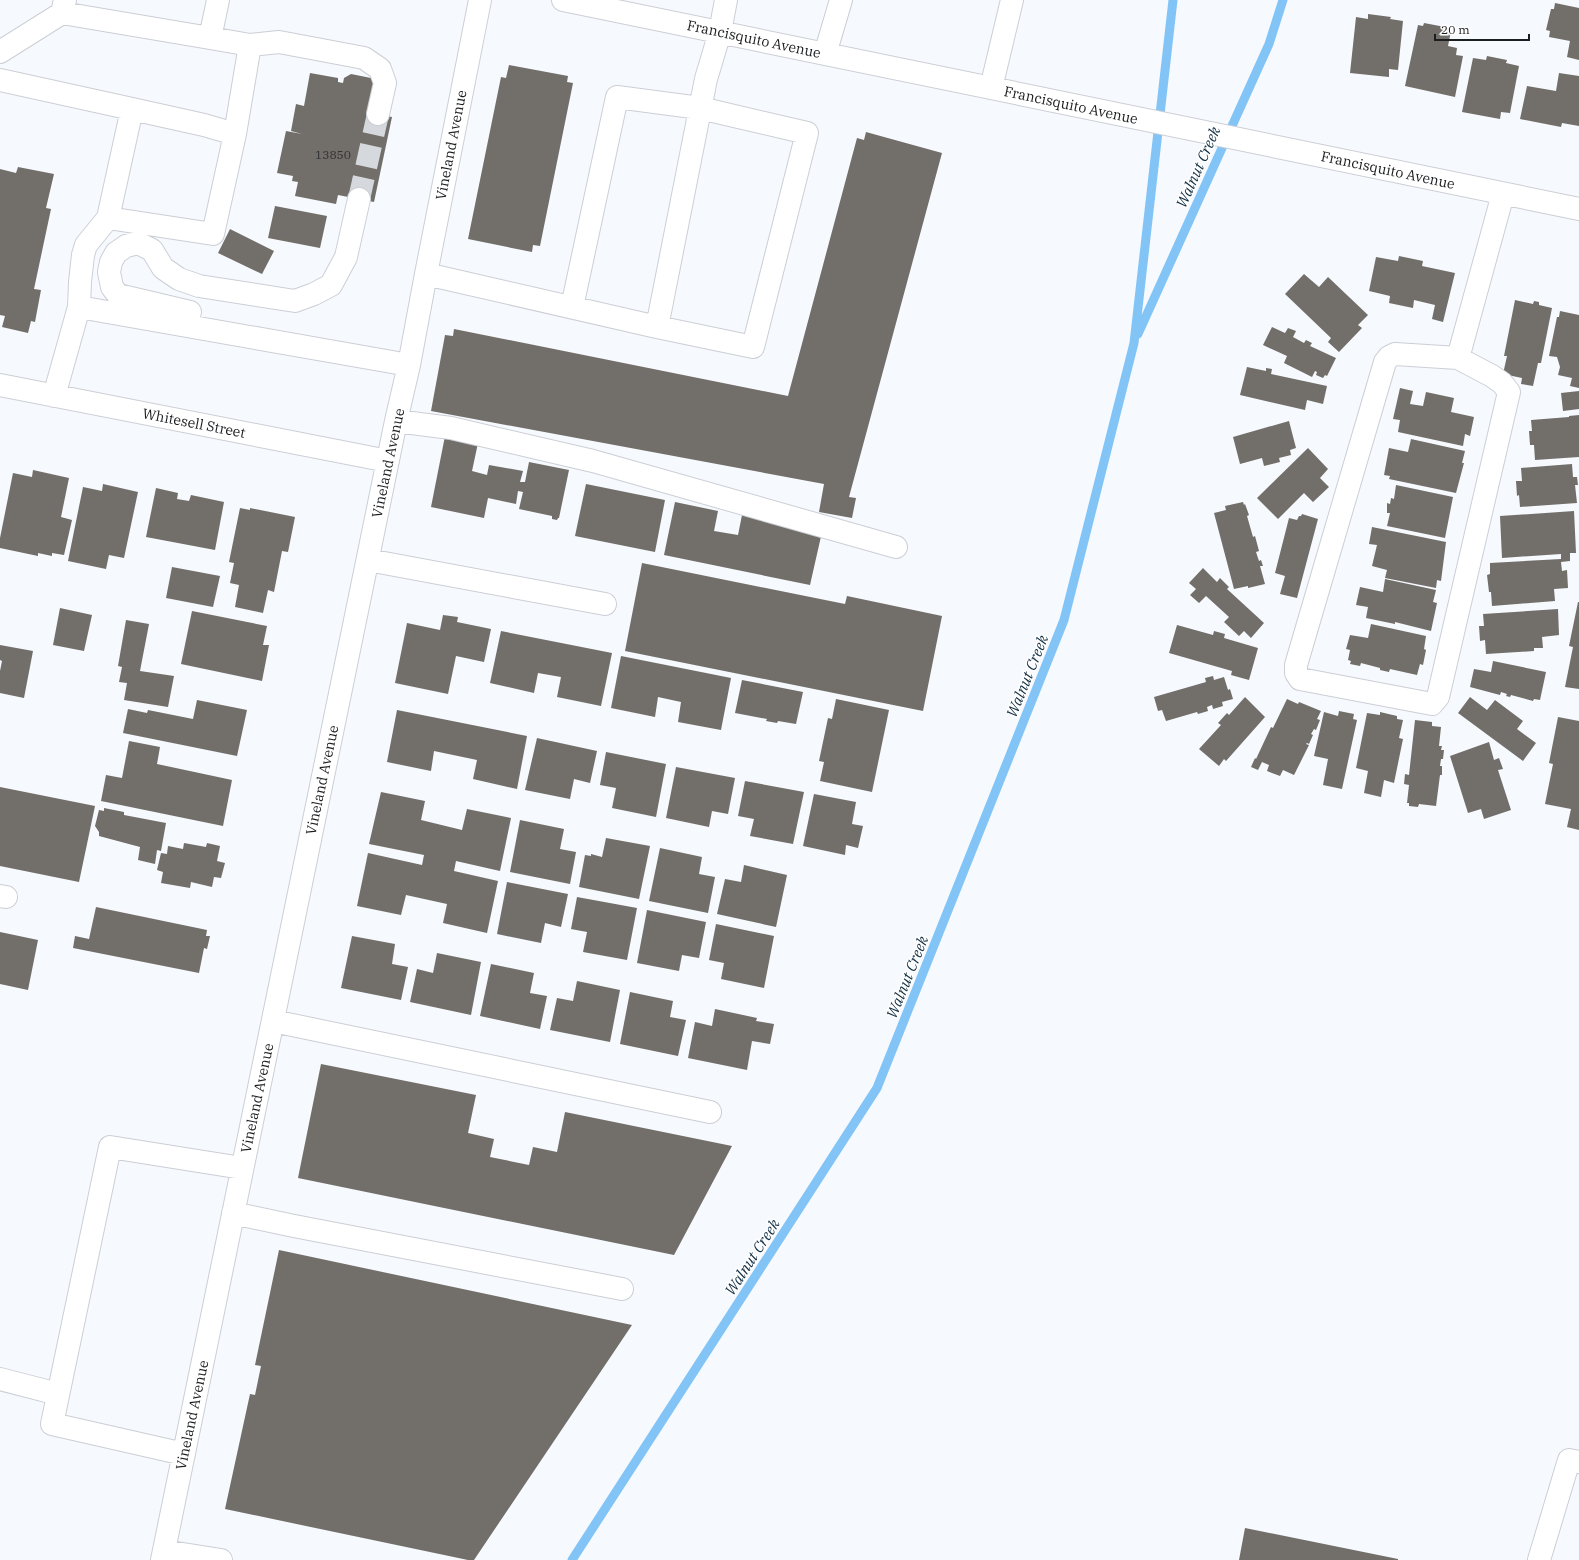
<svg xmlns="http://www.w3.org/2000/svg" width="1579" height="1560" viewBox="0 0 1579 1560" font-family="'IBM Plex Serif',serif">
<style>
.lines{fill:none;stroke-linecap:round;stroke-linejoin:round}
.stream{stroke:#82c4f6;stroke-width:9}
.building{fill:#726e69}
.minor-tunnel{stroke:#d5d8dd;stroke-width:22;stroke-dasharray:22 11;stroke-linecap:butt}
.minor-casing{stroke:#cbcfd5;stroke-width:24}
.minor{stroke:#fff;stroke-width:22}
.labels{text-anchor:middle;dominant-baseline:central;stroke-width:3;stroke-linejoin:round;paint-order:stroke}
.number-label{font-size:12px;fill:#323132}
.street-label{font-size:14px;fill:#1c1d1f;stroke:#fff}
.water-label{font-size:15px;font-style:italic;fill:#112e42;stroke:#fff}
</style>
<rect width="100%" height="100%" fill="#f6f9fe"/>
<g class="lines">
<path class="stream" d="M1138 334 1269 44 1283 0
M572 1560 877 1088 1064 620 1134 343 1173 0"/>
</g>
<path class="building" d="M1555 3 1579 8V60L1567 57 1570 41 1549 37 1550 31 1546 30 1551 9H1554Z
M1368 14 1391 17 1390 19 1403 21 1398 70 1389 69V77L1350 73 1356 17 1368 19Z
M1424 23 1445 27V30L1451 31 1448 46 1457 48 1456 55 1463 56 1455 97 1405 86 1418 25 1423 26Z
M1487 56 1507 60 1506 63 1519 66 1510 113 1501 112 1500 119 1462 112 1473 58 1486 60Z
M509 65 568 76 567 82 573 83 540 246 533 245 532 252 468 239 501 77 506 78Z
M310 73 338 78V82L343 83 344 78 351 74 371 78 374 84 369 112 392 117 374 202 338 195 336 204 295 196 298 182 292 181 293 176 277 173 286 131 302 134 291 131 296 104 304 106Z
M1559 73 1579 76V126L1562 123 1561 127 1520 119 1527 86 1556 91Z
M866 132 942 153 849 497 856 498 852 518 819 512 824 484 431 411 445 335 453 336 454 329 788 396 857 138 864 140Z
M18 167 54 174 46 208 51 209 34 289 41 290 35 322 31 321 28 333 2 327 5 316 0 315V169L16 173Z
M275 206 327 216 320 248 268 238Z
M230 229 274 251 262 274 218 253Z
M1399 256 1423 261 1422 266 1455 273 1443 322 1432 319 1435 305 1414 300 1413 308 1389 303 1390 296 1369 291 1376 257 1398 261Z
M1304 274 1319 287 1328 277 1368 315 1358 325 1362 328 1339 352 1328 342 1331 338 1285 294Z
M1515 300 1533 304 1534 301 1539 302V305L1552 308 1541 363H1538L1533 386 1521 384 1522 378 1503 374 1507 356H1504Z
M1560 311 1579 315V388L1570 386 1572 378 1558 375 1560 367 1557 357 1549 356 1557 317H1559Z
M1272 327 1285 333 1288 328 1296 331 1293 337 1304 343 1306 340 1312 343 1310 346 1336 358 1327 376 1325 375 1323 378 1316 375 1317 372 1315 371 1312 377 1284 363 1287 356 1263 345Z
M1247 367 1266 371V368L1272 369 1271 374 1327 386 1323 404 1307 400 1305 410 1240 395Z
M1400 388 1413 391 1410 404 1423 406 1426 392 1454 398 1451 412 1474 417 1470 436 1465 434 1463 446 1398 432 1400 420 1393 419Z
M1579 391V409L1563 411 1561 393Z
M1579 415V457L1535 460 1534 445H1530L1529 431H1532L1531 420 1569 417V416Z
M1289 421 1296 448 1290 450 1291 455 1279 458 1280 462 1264 466 1262 458 1240 464 1233 437Z
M445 436 478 443 472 471 487 475 489 465 523 471 520 482H525L529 462 569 470 559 518H558L557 520 552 519V516L519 509 523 492 518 491 516 504 488 498 484 518 431 507Z
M1411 439 1465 451 1462 463H1464L1456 493 1389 479 1390 476 1384 475 1389 448 1408 452Z
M1308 448 1328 469 1320 478 1329 487 1313 502 1304 493 1278 519 1257 498Z
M1572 464 1573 477H1577L1578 485H1575L1577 503 1520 507 1519 495 1517 496 1516 481H1522L1521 468Z
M33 470 69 478 61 517 72 520 64 555 52 553V556L38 553V556L0 548V538L13 473 32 477Z
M103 484 138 492 124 558 109 555 106 569 68 561 83 487 102 491Z
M586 484 665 500 655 552 575 536Z
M1396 485 1453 497 1445 538 1387 526 1390 513H1387V503L1390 504 1391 498 1394 499Z
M156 488 178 493 177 499 189 501 191 495 224 502 215 550 146 537Z
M675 502 718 511 714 531 738 535 742 515 822 532 810 585 664 555Z
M1243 502 1244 505 1245 504 1249 515 1247 516 1253 537 1255 536 1259 551 1256 552 1259 561 1261 560 1263 566H1260L1265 584 1248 588V586L1234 589 1214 513 1226 510 1225 506Z
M240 508 250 510V508L295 517 288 552 282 551 274 592 268 590 263 613 235 607 239 585 230 583 234 563 229 562Z
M1574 511 1576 553H1570V561L1561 562 1562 571 1567 570 1568 588 1554 589 1555 601 1492 606 1491 592H1489L1487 575 1490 574V563L1561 559V554L1502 558 1500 516Z
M1302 514 1318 519 1297 598 1280 594 1285 576 1275 573 1289 518 1297 520 1299 516H1301Z
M1372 527 1446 542 1441 581 1437 580 1436 588 1385 578 1387 570 1372 566 1377 545 1369 544Z
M642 563 845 604 847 596 942 616 923 711 625 651Z
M172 567 220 576 213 607 166 598Z
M1203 568 1217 582 1220 578 1229 587 1227 589 1264 623 1251 638 1244 631 1239 636 1224 622 1229 617 1206 596 1199 603 1190 595 1196 589 1189 583Z
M1385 579 1436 590 1433 602 1437 603 1431 631 1395 622V624L1366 618 1368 607 1356 605 1360 587 1383 592Z
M1578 602H1579V689L1565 687 1573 647 1569 646Z
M60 608 92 615 84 651 53 645Z
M1558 609 1559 635 1542 637 1543 648H1534V651L1486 654 1485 640 1480 641 1479 626H1484L1483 614Z
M192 611 267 626 263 645H269L262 681 181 664Z
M443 615 458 617 457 622 491 629 484 662 456 656 448 694 395 683 407 623 440 630Z
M126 620 149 624 140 671 174 676 168 707 124 700 127 683 119 682 122 667 118 666Z
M1371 624 1426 636 1424 649 1426 650 1423 665 1420 664 1417 675 1390 669 1389 672 1380 670V668L1361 663 1360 666 1350 664 1351 661 1348 660 1350 650 1346 649 1350 635 1368 638Z
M1177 625 1213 635 1214 631 1225 634 1224 638 1258 648 1249 680 1231 675 1232 671 1169 653Z
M501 631 612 653 601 706 557 697 561 677 538 673 534 693 490 683Z
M0 645 33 651 24 698 0 693V671L2 661 0 660Z
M621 656 731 678 721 730 678 722 681 702 658 697 655 717 611 708Z
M1493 661 1546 672 1540 700 1534 699 1533 701 1511 695 1510 697 1506 696 1507 694 1501 692 1500 695 1470 687 1474 669 1491 672Z
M1213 676 1214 680 1224 677 1228 690 1230 689 1233 699 1222 702 1223 706 1213 709 1212 705 1207 707 1208 711 1198 714 1197 712 1166 721 1162 710 1158 711 1154 697 1206 682 1205 678Z
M742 680 803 692 796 724 778 721 777 723 766 721 767 719 735 713Z
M1245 697 1265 717 1226 761 1224 759 1219 766 1199 749 1221 725 1218 723 1227 713 1229 715Z
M1470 697 1487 710 1495 700 1523 721 1517 729 1536 743 1523 761 1458 713Z
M836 699 889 710 872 792 820 781 824 762 819 761 828 718 832 719Z
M1287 699 1298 704 1299 702 1321 711 1317 719 1320 720 1316 730 1314 729 1311 734 1313 735 1309 744 1307 743 1306 744 1309 745 1294 775 1283 770 1280 776 1267 771 1269 765 1262 762 1258 770 1251 767 1255 758 1256 759 1271 727 1273 728Z
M197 700 247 710 237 756 123 733 128 709 147 713 148 710 193 719Z
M397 710 527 736 517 789 473 779 477 760 434 751 431 771 387 762Z
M1339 711 1354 714 1353 719 1357 720 1342 789 1323 785 1328 759 1314 756 1324 712 1338 716Z
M1380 712 1397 716V719L1403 720 1399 738 1403 739 1394 783 1384 780 1381 797 1364 793 1368 771 1356 768 1367 713 1380 715Z
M1558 717 1579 721V830L1567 827 1571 809 1545 804 1553 764 1549 763Z
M1415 720 1432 722V726L1441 727 1439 746H1442L1441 750H1444L1443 759H1441L1440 766H1442V775H1440L1436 806 1419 804 1418 807 1409 806V803H1407L1409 785 1404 784 1405 774 1409 775Z
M537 738 597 751 590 783 574 779 570 799 525 790Z
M129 741 160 747 157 764 232 780 223 826 101 801 106 775 122 778Z
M1489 742 1494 760 1499 758 1503 769 1498 770 1511 810 1484 819 1481 809 1468 813 1450 756Z
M606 752 666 764 656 817 612 808 616 788 600 785Z
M676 767 735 778 728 814 712 811 709 827 666 818Z
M745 781 804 792 793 844 750 836 754 819 738 816Z
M0 787 95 806 79 882 0 866Z
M381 792 425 801 421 820 462 830 467 809 511 818 500 871 456 861 454 871 498 881 487 933 443 923 447 904 406 895 401 915 357 906 368 853 422 865 424 855 369 844Z
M814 794 856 802 852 824 863 826 858 848 846 845 845 855 803 846Z
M104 808 124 812V815L166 823 161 851 157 850 155 864 138 860 140 847 99 836V832L95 826 99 810 104 811Z
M520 820 564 829 560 849 576 852 570 884 510 872Z
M606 838 650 846 639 899 579 887 585 855 591 856V854L602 857Z
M184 843 206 847 207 843 220 846 217 861 225 863 221 878 214 877 212 887 191 882 190 888 161 883 163 872 157 870 161 853 167 854 168 846 183 849Z
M660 848 702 857 699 874 715 877 708 913 649 901Z
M744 865 787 875 776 927 717 914 725 879 741 882Z
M507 882 568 894 561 927 545 923 541 943 497 934Z
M577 897 637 908 627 960 583 952 587 932 571 929Z
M96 907 207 930 206 936H210L207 949 204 948 199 973 73 948 75 936 89 939Z
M647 910 706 922 699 958 682 955 679 971 637 963Z
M716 924 774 936 764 988 721 979 724 963 709 960Z
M0 932 38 940 28 990 0 984Z
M352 936 395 944 392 964 408 967 401 1000 341 988Z
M437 953 481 962 471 1015 410 1002 417 969 433 973Z
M491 964 534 973 530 993 547 996 540 1029 480 1016Z
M577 981 620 990 610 1042 550 1030 557 998 573 1001Z
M630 992 673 1001 670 1017 686 1020 678 1056 620 1044Z
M715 1009 757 1018 756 1021 774 1024 770 1044 752 1041 747 1070 688 1058 695 1022 712 1026Z
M321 1064 476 1095 468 1133 494 1139 490 1157 529 1165 533 1147 557 1152 565 1112 732 1146 674 1255 298 1178Z
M279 1250 632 1325 474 1560H468L225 1509 250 1394 255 1395 261 1366 255 1365Z
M1245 1528 1398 1559V1560H1239Z"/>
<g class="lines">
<path class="minor-tunnel" d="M359 199 378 114"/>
<defs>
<path id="minor" d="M65 0 62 13 210 38 218 0
M563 0 1579 209
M250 45 279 42 364 58 380 69 385 83 378 114
M0 52 62 13
M825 54 841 0
M0 80 132 109 108 218 86 245 83 255 80 282 79 307 409 365
M991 88 1012 0
M132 109 204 125 235 134 250 45 210 38
M108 218 213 234 235 134
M426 274 657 327 706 79 720 32 726 0
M572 307 617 97 700 108 807 133 753 347 657 327
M190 312 118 295 112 287 109 272 111 262 116 253 126 246 138 243 152 250 163 268 179 279 199 286 295 301 314 294 331 285 346 257 359 199
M1395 354 1458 358 1492 376 1502 383 1509 392 1438 697 1432 704 1300 679 1296 673V665L1385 362 1389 357Z
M1458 358 1503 194
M0 385 388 461
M54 396 79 307
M396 421 451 428 593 461 896 547
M368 560 605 604
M0 896 6 897
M273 1021 710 1112
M233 1213 294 1226 622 1289
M0 1379 58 1394
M184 1454 52 1424 110 1147 242 1168
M164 1551 221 1560
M162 1560 396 421 409 365 426 274 480 0
M1539 1560 1569 1460 1579 1462"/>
</defs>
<use href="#minor" class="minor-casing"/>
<use href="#minor" class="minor"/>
</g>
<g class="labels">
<g class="number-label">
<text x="333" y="154">13850</text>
</g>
<g class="street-label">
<text transform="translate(754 39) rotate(12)">Francisquito Avenue</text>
<text transform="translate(1071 105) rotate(12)">Francisquito Avenue</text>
<text transform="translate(451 145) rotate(-79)">Vineland Avenue</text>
<text transform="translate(1388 170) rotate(12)">Francisquito Avenue</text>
<text transform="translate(194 423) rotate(11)">Whitesell Street</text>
<text transform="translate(388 463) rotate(-78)">Vineland Avenue</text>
<text transform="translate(322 780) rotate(-78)">Vineland Avenue</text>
<text transform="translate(257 1098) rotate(-78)">Vineland Avenue</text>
<text transform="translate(192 1415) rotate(-78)">Vineland Avenue</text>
</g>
<g class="water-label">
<text transform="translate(1198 167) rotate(-66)">Walnut Creek</text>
<text transform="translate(1027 676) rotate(-68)">Walnut Creek</text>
<text transform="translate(907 977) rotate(-68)">Walnut Creek</text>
<text transform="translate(752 1257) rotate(-57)">Walnut Creek</text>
</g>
</g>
<path d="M1435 34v6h94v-6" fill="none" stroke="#1c1d1f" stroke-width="2"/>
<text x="1441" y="34" font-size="12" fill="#1c1d1f" stroke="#ffffff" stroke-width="3" paint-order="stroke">20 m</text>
</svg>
